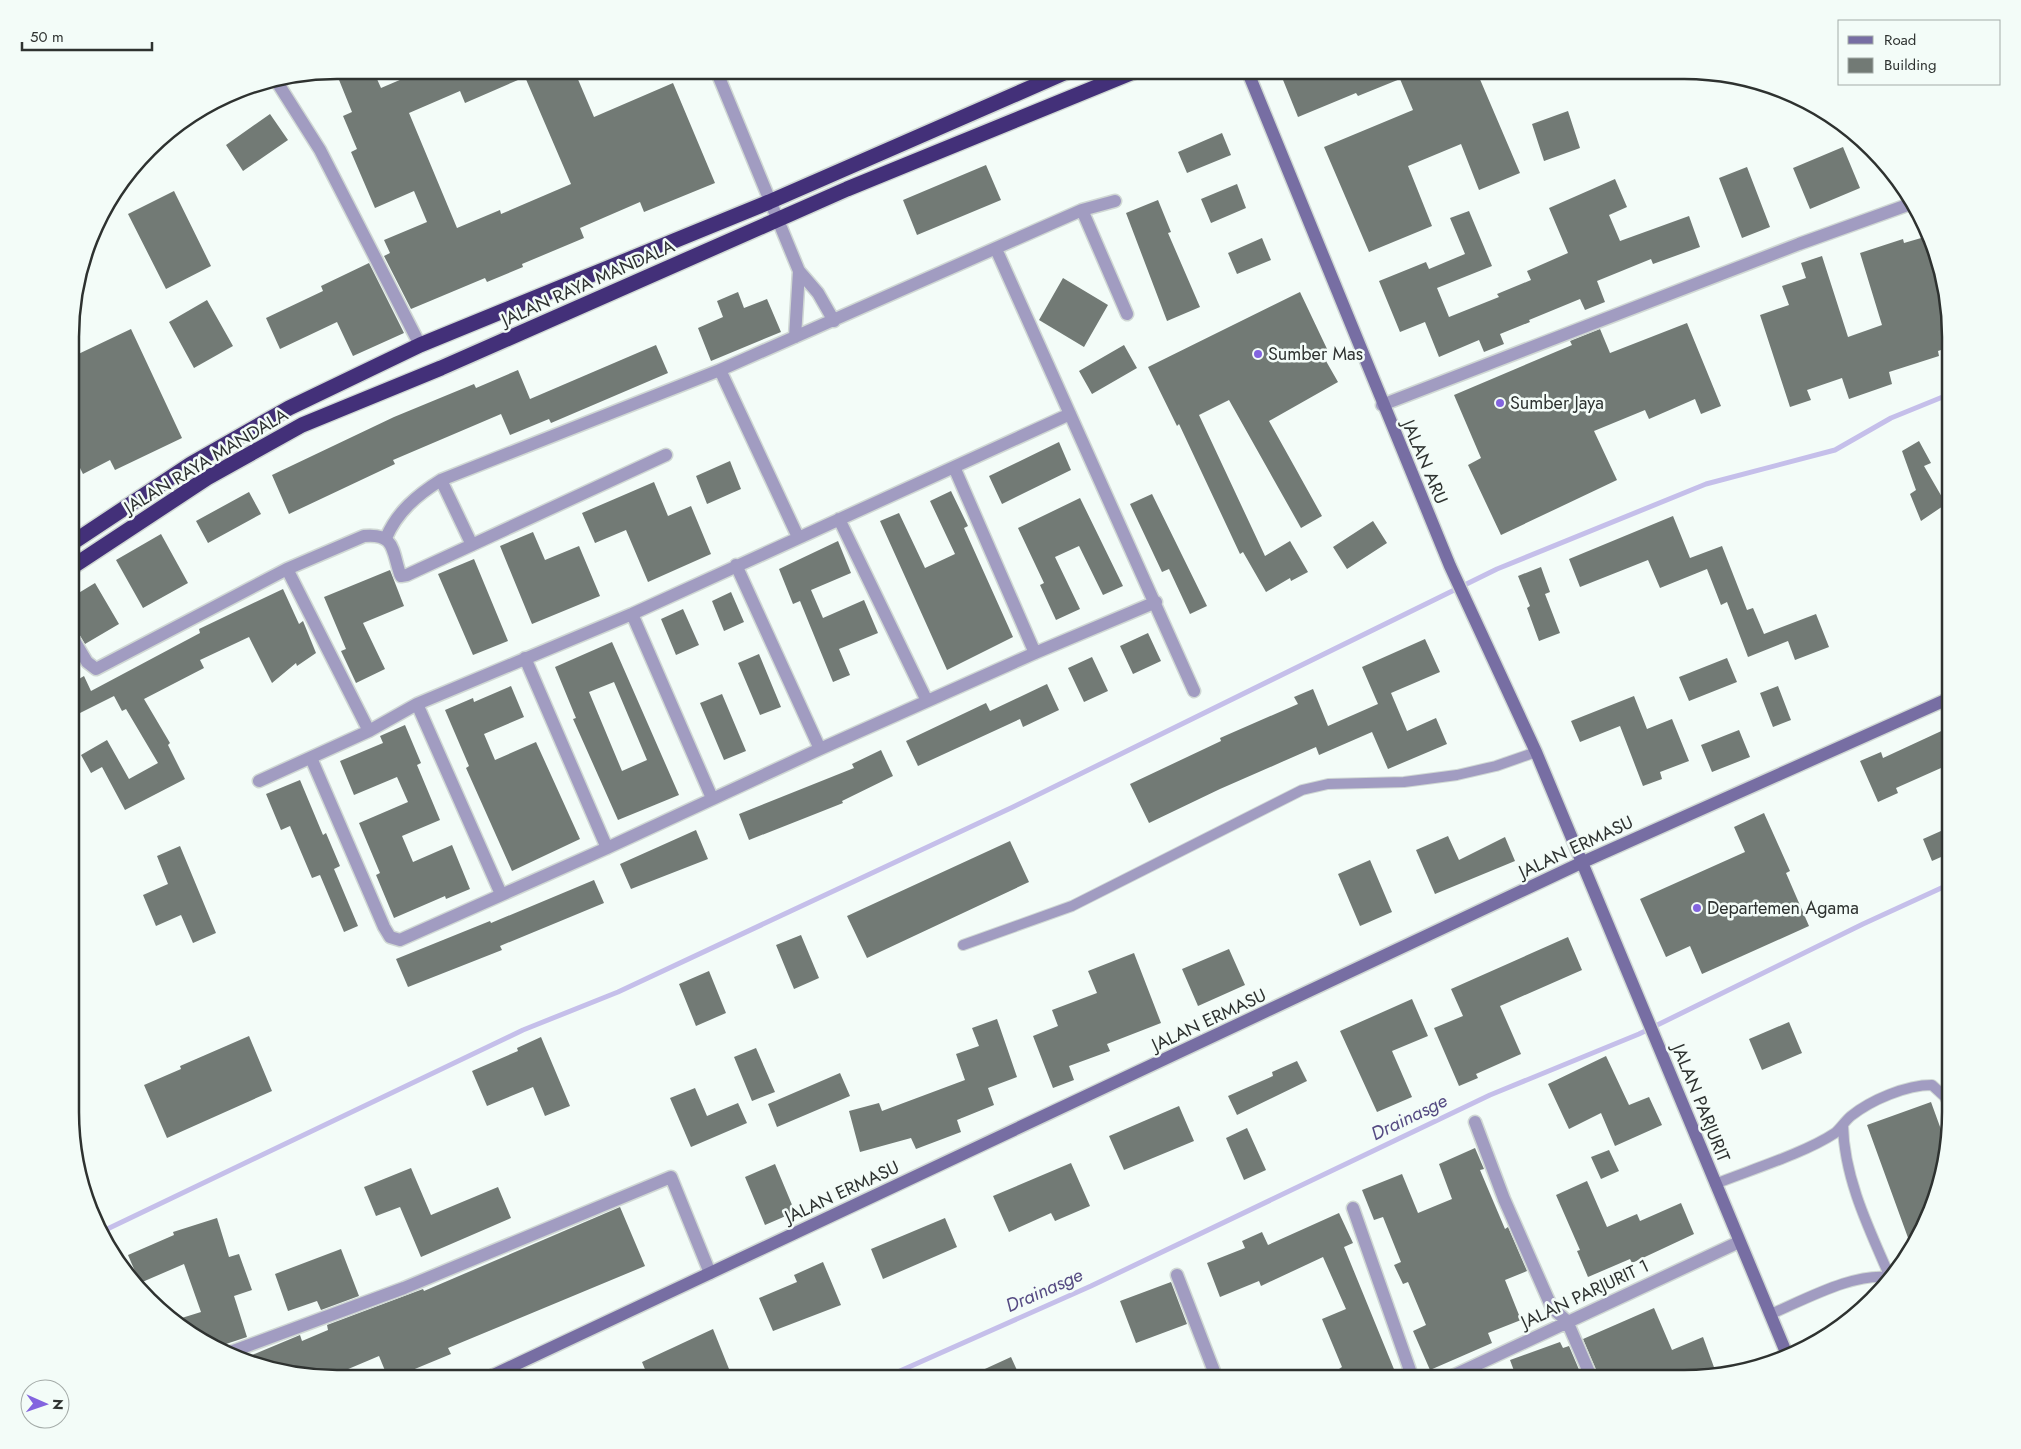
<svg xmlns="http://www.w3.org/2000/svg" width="2021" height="1449" viewBox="0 0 2021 1449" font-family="Jost,sans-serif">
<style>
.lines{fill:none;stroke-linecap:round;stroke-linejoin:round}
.stream{stroke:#c5bfea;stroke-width:5}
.building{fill:#727a75;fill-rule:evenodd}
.lane-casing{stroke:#d0d8d4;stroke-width:12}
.street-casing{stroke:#d0d8d4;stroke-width:15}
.secondary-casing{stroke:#d0d8d4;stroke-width:15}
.highway-casing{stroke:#d0d8d4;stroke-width:18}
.lane{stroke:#a19cc1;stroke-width:10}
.street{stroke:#a19cc1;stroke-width:12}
.secondary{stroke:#776ea3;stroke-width:12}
.highway{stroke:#433079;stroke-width:15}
.poi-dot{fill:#8364df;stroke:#f3fcf8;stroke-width:2}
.labels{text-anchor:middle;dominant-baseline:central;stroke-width:5;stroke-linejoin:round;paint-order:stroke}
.street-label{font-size:18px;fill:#2e3230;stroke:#f3fcf8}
.poi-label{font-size:18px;fill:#2e3230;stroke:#f3fcf8;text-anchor:start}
.water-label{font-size:19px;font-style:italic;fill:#554a82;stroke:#f3fcf8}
.rim{fill:none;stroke:#2e3230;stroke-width:2.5}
</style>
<rect width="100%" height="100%" fill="#f3fcf8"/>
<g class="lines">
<path class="stream" d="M101 1232 523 1030 618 992 1013 807 1497 569 1706 484 1835 450 1891 418 1950 394
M882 1379 1091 1286 1490 1095 1639 1034 1863 924 1950 884"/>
</g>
<path class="building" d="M335 70H373L381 88 423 70H574L594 117 673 83 715 183 644 212 640 202 580 228 584 238 522 264 523 267 487 282 485 278 411 309 384 256 390 253 384 240 427 222 414 191 375 208 351 152 357 149 343 116 352 112ZM525 77 571 184 501 214 500 210 457 228 409 113 460 91 465 103Z
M1279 70H1476L1520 173 1479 190 1461 144 1408 166 1432 226 1369 252 1324 147 1413 110 1400 79 1358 96 1356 93 1298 117Z
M1568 111 1580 148 1544 161 1532 124Z
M270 114 288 140 243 171 226 145Z
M1222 133 1231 155 1187 173 1178 152Z
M1843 147 1860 188 1810 209 1793 168Z
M986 165 1001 200 917 235 903 200Z
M1747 167 1770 227 1742 238 1719 178Z
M1615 179 1627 207 1609 215 1620 241 1689 216 1700 247 1653 264 1651 259 1597 281 1605 302 1585 310 1580 299 1529 320 1530 322 1500 334 1504 344 1484 352 1479 340 1439 357 1425 322 1400 332 1379 281 1426 262 1429 269 1465 254 1450 218 1469 211 1492 266 1437 288 1449 317 1499 297 1497 294 1531 280 1527 271 1568 253 1549 208Z
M1237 184 1246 208 1211 223 1201 199Z
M174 191 211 266 166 289 128 214Z
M1158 200 1171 232 1168 233 1200 307 1167 321 1126 213Z
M1928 236 1950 320V347L1938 351 1939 356 1889 372 1892 384 1849 399 1842 378 1807 390 1811 400 1790 407 1760 315 1789 305 1782 286 1806 278 1801 263 1822 256 1848 337 1882 325 1860 253 1903 239 1904 243Z
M1262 238 1271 260 1237 274 1228 253Z
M369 263 404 333 353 356 337 322 280 349 266 318 323 291 321 286Z
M1063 278 1108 305 1084 347 1039 320Z
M738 292 744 308 767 299 781 332 711 361 698 328 723 317 717 301Z
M1300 292 1328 351 1322 354 1338 382 1269 421 1322 516 1301 528 1229 400 1199 415 1265 556 1290 541 1308 572 1291 581 1290 578 1266 592 1243 552 1240 554 1179 424 1177 426 1148 367Z
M207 300 233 346 194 368 169 322Z
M1687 323 1721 406 1701 414 1695 399 1649 419 1645 410 1594 431 1617 480 1501 535 1468 465 1481 458 1454 395 1572 345 1570 341 1600 329 1610 353Z
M131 329 182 438 115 470 110 460 83 474 72 452V357Z
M656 345 668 373 551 423 549 419 510 435 501 414 393 460 395 464 289 514 272 475 394 417 474 384 476 388 518 370 530 399Z
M1124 345 1137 368 1092 394 1079 371Z
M1919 441 1931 463 1924 466 1946 504 1921 521 1910 494 1916 490 1902 451Z
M1059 442 1071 470 1002 504 989 476Z
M730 461 741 489 707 504 696 476Z
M654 482 668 516 691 506 711 554 648 582 626 530 595 543 582 513Z
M951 491 968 526 964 528 1013 637 947 670 880 521 899 513 925 568 955 554 930 501Z
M249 492 261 514 208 543 196 521Z
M1152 494 1207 606 1190 614 1169 569 1162 572 1130 504Z
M1080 498 1123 586 1103 595 1079 546 1055 557 1080 609 1056 620 1040 585 1044 583 1018 528Z
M1673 516 1690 558 1722 546 1747 610 1753 608 1764 634 1816 614 1829 647 1795 660 1788 641 1748 657 1727 602 1721 605 1707 569 1660 588 1648 560 1580 587 1569 559Z
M1373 521 1387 543 1347 569 1333 547Z
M533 532 545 560 579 546 600 596 532 624 500 546Z
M161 534 188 583 143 608 116 560Z
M838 541 851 573 811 590 823 618 864 600 878 633 839 649 850 675 833 682 800 601 793 604 779 569Z
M474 559 508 641 473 655 438 574Z
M1541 567 1550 592 1545 594 1560 633 1539 641 1527 608 1530 606 1518 576Z
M390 570 404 606 363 623 385 669 356 683 341 651 346 649 324 597Z
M95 583 119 624 85 644 72 622V597Z
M283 589 299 624 303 621 316 653 297 666 296 663 272 683 249 637 200 660 204 668 144 699 170 743 168 745 185 779 125 810 102 767 91 773 81 755 107 740 129 779 158 763 126 709 122 711 114 696 72 717V683L84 676 91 691 200 633 199 629Z
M731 592 744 622 724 631 712 601Z
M683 609 699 645 676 655 661 619Z
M1148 633 1161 661 1133 674 1120 646Z
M1425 639 1440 672 1391 693 1407 731 1436 718 1447 744 1388 769 1372 732 1319 755 1316 747 1220 789 1149 823 1130 784 1221 741 1220 738 1298 704 1294 697 1313 689 1328 726 1378 704 1362 667Z
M612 642 679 795 618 820 573 719 576 718 555 667ZM614 682 647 760 622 771 589 692Z
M759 654 781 707 760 715 738 663Z
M1092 657 1108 691 1084 702 1068 668Z
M1727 658 1737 682 1689 701 1679 677Z
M1047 684 1059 710 1023 727 1020 719 918 766 906 741 986 703 990 711Z
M511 686 524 717 484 734 495 760 536 742 580 839 512 871 466 768 469 766 445 710 473 698 474 702Z
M1778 686 1791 720 1773 727 1760 693Z
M722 694 746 751 724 760 700 703Z
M1634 696 1647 729 1672 719 1689 761 1660 772 1662 779 1643 786 1620 726 1580 742 1571 721Z
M405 725 421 763 417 765 440 820 402 836 413 862 452 845 470 889 446 899 445 896 394 918 376 875 380 873 359 823 408 802 397 777 354 795 340 761 383 743 380 736Z
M1950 727V764L1896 788 1898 793 1878 802 1860 761 1881 752 1883 758Z
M1739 730 1750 757 1712 772 1701 745Z
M881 750 893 776 842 801 843 803 749 840 739 814 854 768 852 764Z
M300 780 323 835 326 833 340 866 334 869 358 926 344 932 320 875 312 878 290 826 281 830 266 794Z
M1764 813 1790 871 1786 873 1809 926 1702 974 1690 946 1666 957 1640 899 1745 852 1734 827Z
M1950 827V853L1932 861 1923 839Z
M696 830 708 859 631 889 620 864Z
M1448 836 1459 860 1505 837 1515 861 1435 894 1416 850Z
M1010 841 1029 882 867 958 847 916Z
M180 846 216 933 193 943 181 915 156 926 143 895 168 884 157 856Z
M1370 860 1392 912 1360 926 1338 874Z
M594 880 604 903 500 946 502 950 408 987 396 959 490 921 491 923Z
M801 935 819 978 794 989 776 945Z
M1568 937 1582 970 1500 1006 1521 1054 1476 1074 1478 1078 1459 1086 1434 1028 1463 1016 1451 989Z
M1229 949 1245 985 1198 1006 1182 969Z
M1134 953 1161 1023 1107 1044 1110 1051 1069 1066 1074 1080 1053 1088 1033 1036 1058 1026 1052 1010 1097 993 1088 971Z
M709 971 726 1013 696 1026 679 984Z
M1412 999 1428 1036 1392 1051 1412 1097 1377 1112 1340 1031Z
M997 1019 1017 1077 988 1088 994 1105 957 1120 961 1132 916 1149 911 1138 860 1152 849 1111 879 1103 882 1111 965 1080 956 1054 979 1046 972 1028Z
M1789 1022 1802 1053 1762 1070 1749 1039Z
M249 1036 272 1091 167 1138 144 1085 181 1069 180 1066Z
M541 1037 570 1106 545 1116 533 1087 487 1106 472 1071 518 1051 517 1048Z
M756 1048 775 1092 752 1101 734 1057Z
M1606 1056 1629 1105 1649 1097 1662 1125 1615 1146 1601 1113 1569 1129 1548 1084Z
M1297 1061 1307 1081 1237 1115 1228 1096 1273 1076 1272 1072Z
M840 1073 850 1096 777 1127 768 1104Z
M695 1088 707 1116 738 1103 747 1123 691 1147 670 1098Z
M1931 1102 1947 1146 1937 1198 1911 1246 1867 1125Z
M1179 1106 1194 1141 1124 1170 1109 1136Z
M1247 1128 1266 1170 1244 1180 1226 1138Z
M1475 1148 1484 1169 1480 1170 1505 1229 1508 1227 1527 1271 1505 1280 1521 1320 1488 1333 1492 1343 1430 1370 1413 1331 1426 1325 1408 1282 1403 1284 1394 1265 1401 1262 1383 1217 1374 1220 1362 1190 1402 1174 1418 1213 1452 1199 1439 1164Z
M1609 1150 1619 1171 1601 1179 1591 1157Z
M1071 1163 1090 1206 1055 1221 1051 1213 1009 1232 993 1196Z
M775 1164 795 1212 765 1225 745 1177Z
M411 1168 431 1215 498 1187 511 1218 421 1257 400 1207 376 1216 364 1187Z
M1587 1181 1607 1227 1637 1214 1640 1221 1681 1203 1694 1234 1632 1263 1630 1259 1588 1277 1577 1251 1580 1250 1556 1195Z
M620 1207 645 1266 448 1348 451 1354 393 1378H388L379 1356 327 1378H320L257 1366 252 1355 300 1335 302 1341 328 1330 327 1325 423 1289 424 1291Z
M1339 1213 1353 1243 1344 1247 1398 1379H1343L1339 1369 1342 1367 1322 1319 1346 1309 1323 1257 1261 1286 1259 1281 1220 1297 1207 1263 1245 1248 1242 1241 1262 1232 1268 1245Z
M217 1218 229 1257 239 1254 252 1290 234 1296 247 1337 217 1347 172 1321 201 1312 184 1264 140 1283 128 1255 174 1235 173 1232Z
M945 1218 957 1247 883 1279 871 1249Z
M341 1249 359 1296 321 1310 317 1301 288 1311 275 1274Z
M823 1262 841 1305 773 1331 759 1298 797 1282 794 1275Z
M1171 1282 1187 1324 1136 1343 1120 1301Z
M1654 1308 1672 1350 1703 1337 1715 1370 1697 1377 1684 1379H1600L1583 1339Z
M713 1329 729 1369 705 1379H649L642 1362Z
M1560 1342 1563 1348 1569 1346 1583 1379H1517L1510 1360Z
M1011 1357 1021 1379H963Z"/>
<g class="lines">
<defs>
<path id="lane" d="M963 945 1072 906 1302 790 1328 784 1404 782 1457 775 1496 766 1536 752
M1843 1125C1844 1178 1869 1229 1890 1277
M1715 1184C1750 1170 1805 1153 1835 1133 1841 1128 1845 1121 1851 1116 1871 1100 1906 1085 1932 1085L1944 1096 1950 1106
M1771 1314C1804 1300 1858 1270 1893 1278"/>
<path id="street" d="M716 70 799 271 795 337
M277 82 320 150 420 345
M1082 210 1127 314
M996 249 1194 691
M799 271 818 293 834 321
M720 370 798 537
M1382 405 1799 244 1913 203
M954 467 1035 653
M839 519 927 701
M386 538C397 512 417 495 441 480
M472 545 441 480 720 370 1082 210 1115 201
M736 565 820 749
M287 569 369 731
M632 614 712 798
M72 637 87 662 96 669 287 569 364 536C395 533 392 550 400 574L401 576 407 575 666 455
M525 658 607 848
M417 704 501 894
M311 758 384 927 390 937 400 940 607 848 820 749 1035 653 1156 602
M259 781 369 731 417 704 632 614 1070 414
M1475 1122 1504 1199 1552 1308 1567 1321 1592 1379
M1353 1208 1413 1379
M1177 1275 1217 1379
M228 1353 404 1288 671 1177 710 1273
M1446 1379 1739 1242"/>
<path id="secondary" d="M1247 70 1450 566 1536 752 1788 1357
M485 1379 1583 862 1950 698"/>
<path id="highway" d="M72 543 191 464 289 408 420 345 769 202 1071 70
M72 567 207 478 302 425 441 368 847 189 1138 70"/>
</defs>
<use href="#lane" class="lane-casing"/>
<use href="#street" class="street-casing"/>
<use href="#secondary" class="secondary-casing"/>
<use href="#highway" class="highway-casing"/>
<use href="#lane" class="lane"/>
<use href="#street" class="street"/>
<use href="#secondary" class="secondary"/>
<use href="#highway" class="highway"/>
</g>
<g class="poi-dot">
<circle cx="1258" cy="354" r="5"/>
<circle cx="1500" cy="403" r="5"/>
<circle cx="1697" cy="908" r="5"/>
</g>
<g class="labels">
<g class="street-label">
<text transform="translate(588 283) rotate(-24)">JALAN RAYA MANDALA</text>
<text transform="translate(206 461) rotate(-31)">JALAN RAYA MANDALA</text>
<text transform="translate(1425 462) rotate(67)">JALAN ARU</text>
<text transform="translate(1576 847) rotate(-25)">JALAN ERMASU</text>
<text transform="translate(1209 1020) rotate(-25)">JALAN ERMASU</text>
<text transform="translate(1701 1103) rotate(68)">JALAN PARJURIT</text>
<text transform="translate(842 1192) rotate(-25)">JALAN ERMASU</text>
<text transform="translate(1585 1294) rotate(-25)">JALAN PARJURIT 1</text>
</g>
<g class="poi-label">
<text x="1268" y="354">Sumber Mas</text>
<text x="1510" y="403">Sumber Jaya</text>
<text x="1707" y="908">Departemen Agama</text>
</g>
<g class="water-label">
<text transform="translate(1409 1117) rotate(-26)">Drainasge</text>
<text transform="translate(1044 1290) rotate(-24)">Drainasge</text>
</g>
</g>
<path d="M0 0H2021V1449H0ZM337 79H1684A258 258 0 0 1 1942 337V1112A258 258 0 0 1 1684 1370H337A258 258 0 0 1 79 1112V337A258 258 0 0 1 337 79Z" fill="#f3fcf8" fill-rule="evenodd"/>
<path class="rim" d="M337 79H1684A258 258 0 0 1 1942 337V1112A258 258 0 0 1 1684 1370H337A258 258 0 0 1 79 1112V337A258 258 0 0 1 337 79Z"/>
<rect x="1838" y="20" width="162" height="65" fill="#f3fcf8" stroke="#a4aba8"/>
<rect x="1848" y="36" width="25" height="8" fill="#776ea3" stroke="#a4aba8"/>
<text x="1884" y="45" font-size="15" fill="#2e3230">Road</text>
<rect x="1848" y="58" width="25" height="15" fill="#727a75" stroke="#a4aba8"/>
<text x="1884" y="70" font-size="15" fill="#2e3230">Building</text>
<g transform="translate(45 1404) rotate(92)"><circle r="24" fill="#f3fcf8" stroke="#a4aba8"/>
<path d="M0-4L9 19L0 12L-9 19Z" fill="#8364df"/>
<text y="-8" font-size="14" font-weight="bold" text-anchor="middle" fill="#2e3230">N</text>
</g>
<path d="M22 42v8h130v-8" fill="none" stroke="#2e3230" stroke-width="2.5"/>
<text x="30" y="42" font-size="15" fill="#2e3230" stroke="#f3fcf8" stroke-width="4" paint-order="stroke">50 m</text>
</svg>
